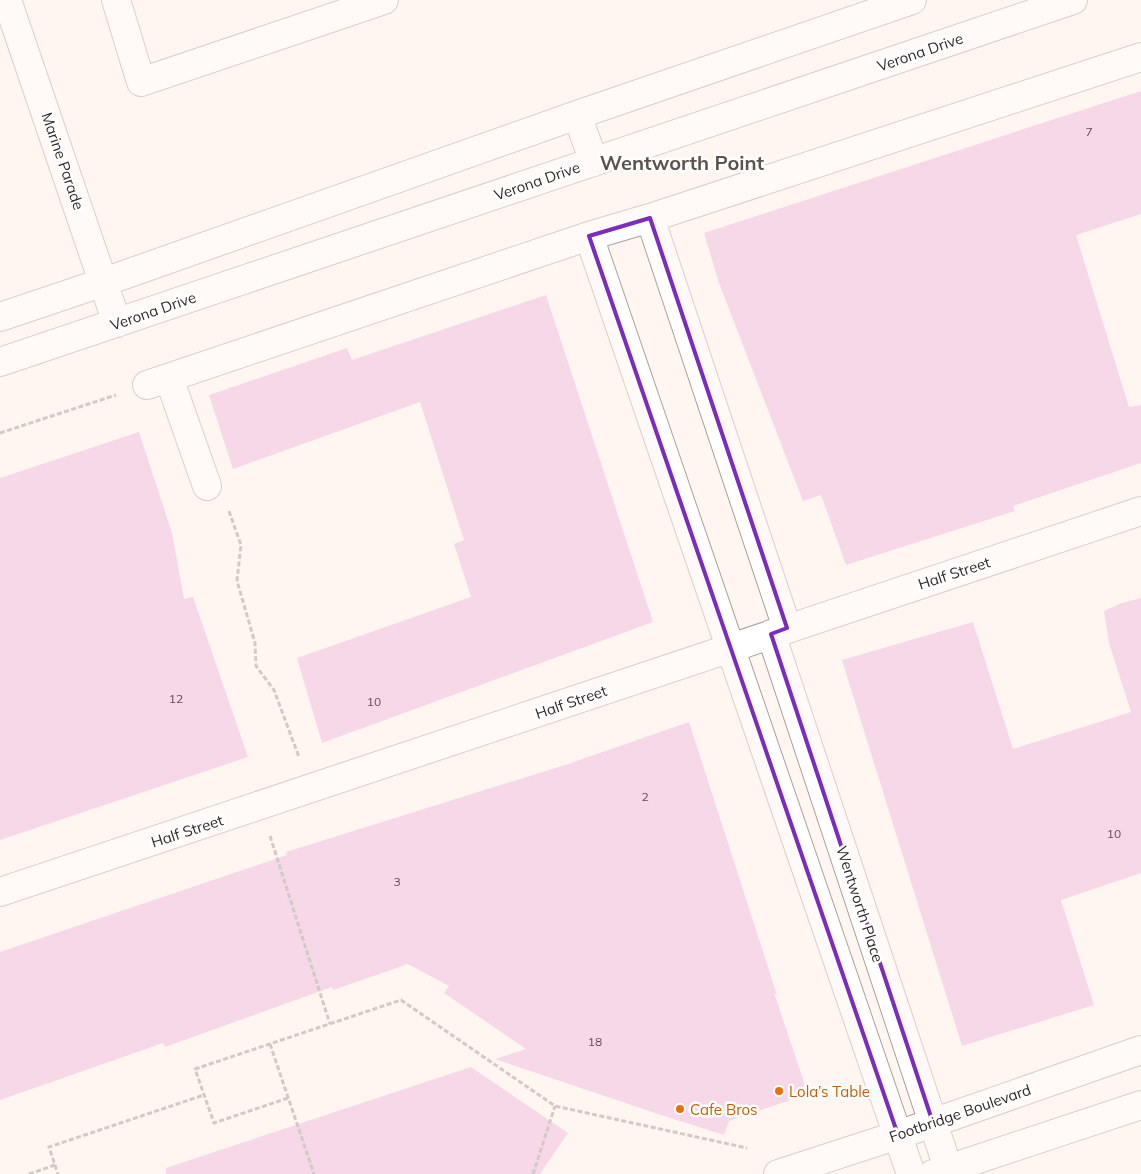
<svg xmlns="http://www.w3.org/2000/svg" width="1141" height="1174" viewBox="0 0 1141 1174" font-family="Mulish,sans-serif">
<style>
.building{fill:#eeb3df}
.lines{fill:none;stroke-linecap:round;stroke-linejoin:round}
.minor-casing{stroke:#aca19c;stroke-width:30}
.path{stroke:#9c9592;stroke-width:3;stroke-dasharray:5 2.5;stroke-linecap:butt}
.minor{stroke:#fff;stroke-width:28}
.marked{fill:none;stroke:#7b2cbf;stroke-width:4;stroke-linejoin:round}
.food-dot{fill:#e8710a;stroke:#fff;stroke-width:2}
.labels{text-anchor:middle;dominant-baseline:central;stroke-width:5;stroke-linejoin:round;paint-order:stroke}
.number-label{font-size:12px;fill:#5e4c56}
.street-label{font-size:15px;fill:#2e2a28;stroke:#fff}
.food-label{font-size:15px;fill:#c56008;stroke:#fff;text-anchor:start}
.district-label{font-size:20px;font-weight:bold;fill:#5c524e;stroke:#fff}
</style>
<rect width="100%" height="100%" fill="#fff5f1"/>
<path class="building" d="M1141 91V214L1076 235 1129 407 1141 405V463L1013 506 1015 511 846 565 821 495 803 501 719 283 704 233Z
M546 295 653 622 322 743 297 658 471 597 454 544 464 540 420 402 233 469 209 395 347 348 352 360Z
M139 432 172 533 184 599 193 597 248 757 0 840V478Z
M1141 598V873L1061 900 1094 1005 962 1046 842 660 973 622 1013 749 1131 712 1109 643 1104 611 1122 603Z
M689 722 777 995 774 993 808 1094 729 1121 724 1135 661 1115 495 1059 526 1049 444 993 449 986 408 964 333 990 332 987 165 1047 163 1043 0 1100V952L287 855 286 852 568 764Z
M471 1067 568 1133 540 1174H166V1168Z"/>
<g class="lines">
<defs>
<path id="minor" d="M7 0 117 323
M116 0 141 82 384 0
M577 115 594 162
M650 218 787 628
M589 236 911 1174
M0 317 104 282 577 115 912 0
M0 362 1073 0
M169 378 207 486
M147 385 589 236 650 218 1141 57
M771 634 950 1174
M0 892 1141 511
M778 1174 898 1135 1141 1050
M933 1174 1141 1105"/>
</defs>
<use href="#minor" class="minor-casing"/>
<path class="path" d="M0 433 116 395
M229 511 241 545 237 581 255 643 256 666 274 690 299 757
M270 836 330 1024
M270 1044 314 1174
M288 1098 214 1123 195 1069 401 1000 555 1106 747 1148
M55 1165 58 1174
M29 1174 55 1165 49 1147 204 1095
M533 1174 555 1106"/>
<use href="#minor" class="minor"/>
</g>
<path d="M0 0H1141V1174H0ZM650 218 787 628 771 634 933 1123 898 1135 589 236Z" fill="#fff5f1" fill-opacity=".55" fill-rule="evenodd"/>
<path class="marked" d="M650 218 787 628 771 634 933 1123 898 1135 589 236Z"/>
<g class="food-dot">
<circle cx="779" cy="1091" r="5"/>
<circle cx="680" cy="1109" r="5"/>
</g>
<g class="labels">
<g class="number-label">
<text x="1089" y="131">7</text>
<text x="176" y="698">12</text>
<text x="374" y="701">10</text>
<text x="645" y="796">2</text>
<text x="1114" y="833">10</text>
<text x="397" y="881">3</text>
<text x="595" y="1041">18</text>
</g>
<g class="street-label">
<text transform="translate(920 52) rotate(-19)">Verona Drive</text>
<text transform="translate(63 161) rotate(71)">Marine Parade</text>
<text transform="translate(537 181) rotate(-19)">Verona Drive</text>
<text transform="translate(153 311) rotate(-19)">Verona Drive</text>
<text transform="translate(954 573) rotate(-18)">Half Street</text>
<text transform="translate(571 702) rotate(-19)">Half Street</text>
<text transform="translate(187 831) rotate(-18)">Half Street</text>
<text transform="translate(860 904) rotate(72)">Wentworth Place</text>
<text transform="translate(960 1113) rotate(-19)">Footbridge Boulevard</text>
</g>
<g class="food-label">
<text x="789" y="1091">Lola’s Table</text>
<text x="690" y="1109">Cafe Bros</text>
</g>
<g class="district-label">
<text x="682" y="162">Wentworth Point</text>
</g>
</g>
</svg>
